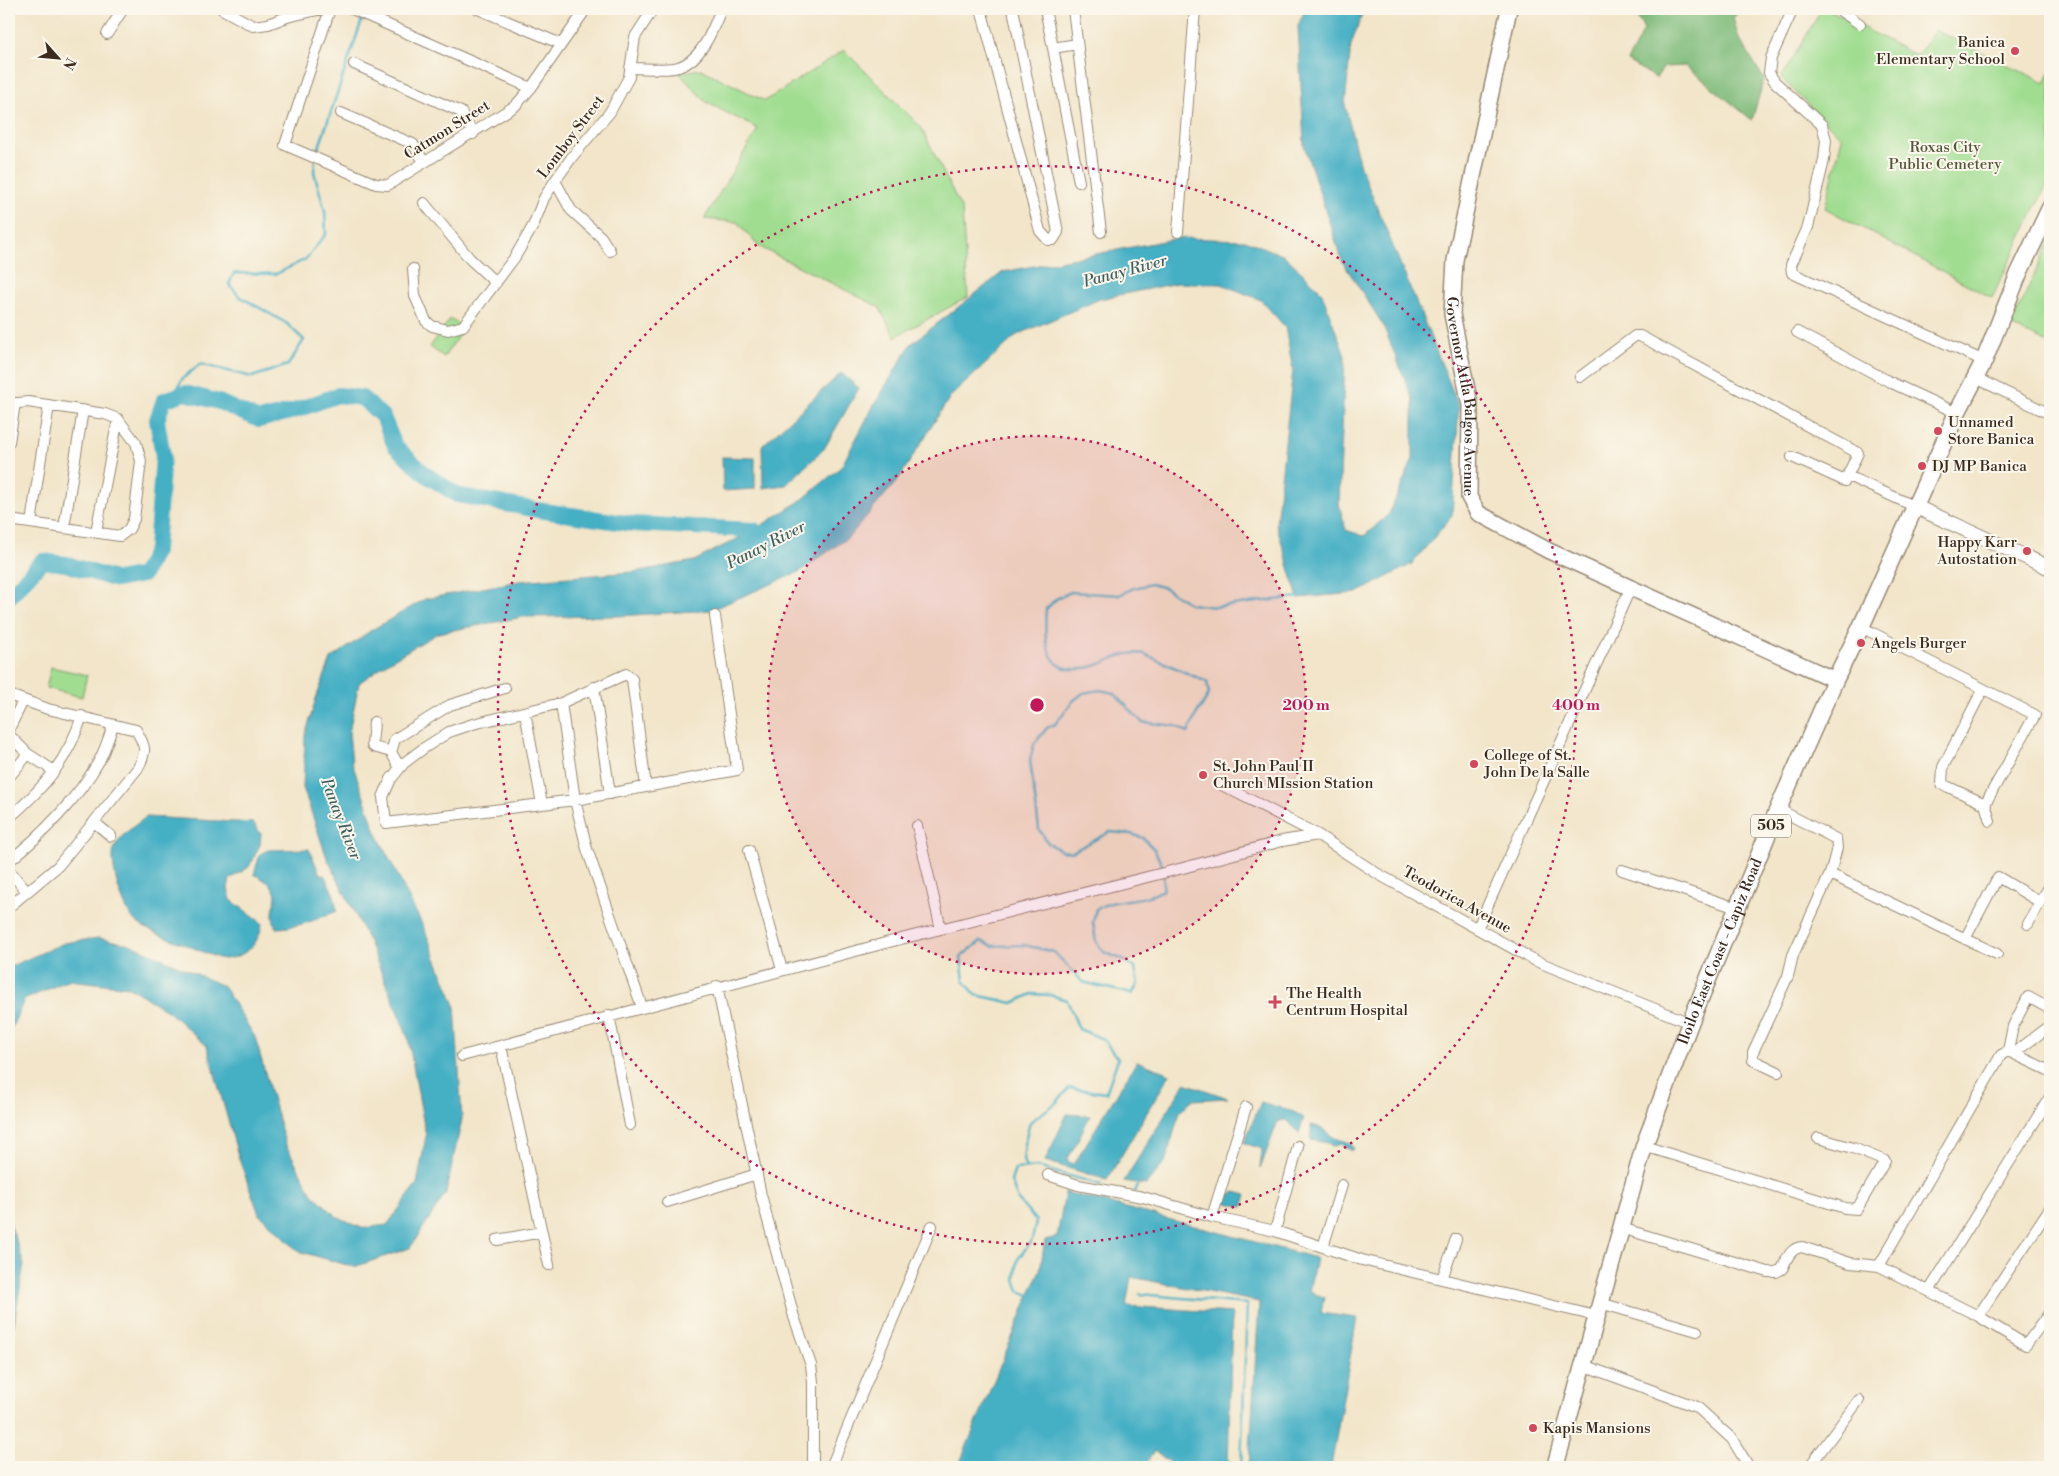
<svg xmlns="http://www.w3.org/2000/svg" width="2059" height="1476" viewBox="0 0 2059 1476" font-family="'Libre Bodoni',serif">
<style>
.green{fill:#a0dd91;stroke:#6e8458}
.forest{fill:#80bc7b;stroke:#5e734c}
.water{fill:#45afc4;stroke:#406c71}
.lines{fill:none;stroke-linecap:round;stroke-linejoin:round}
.stream{stroke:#45afc4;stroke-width:2.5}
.river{stroke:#45afc4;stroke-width:16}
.minor-casing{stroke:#968874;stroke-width:12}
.tertiary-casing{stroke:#968874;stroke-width:16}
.secondary-casing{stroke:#968874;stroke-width:18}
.primary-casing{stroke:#968874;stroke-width:19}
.minor{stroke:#fff;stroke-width:10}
.tertiary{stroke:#fff;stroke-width:14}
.secondary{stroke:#fff;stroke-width:15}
.primary{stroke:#fff;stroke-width:16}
.ring{fill:none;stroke:#c2185b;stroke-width:2.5;stroke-dasharray:2.5 5}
.poi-dot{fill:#d1495b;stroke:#fbf7ec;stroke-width:2}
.labels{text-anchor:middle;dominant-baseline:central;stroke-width:4;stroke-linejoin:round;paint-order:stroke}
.shield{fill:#fbf7ec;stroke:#75685c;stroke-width:1}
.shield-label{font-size:14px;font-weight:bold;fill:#3b2a1e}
.poi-label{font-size:15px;fill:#3b2a1e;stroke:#fbf7ec;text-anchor:start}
.street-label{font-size:15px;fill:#3b2a1e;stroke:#fbf7ec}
.park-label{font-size:15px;fill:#54573b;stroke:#fbf7ec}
.water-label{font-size:16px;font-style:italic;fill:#3f5f60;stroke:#fbf7ec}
.centre{fill:#c2185b;stroke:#fbf7ec;stroke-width:2.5}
.ring-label{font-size:15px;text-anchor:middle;font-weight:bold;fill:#c2185b;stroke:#fbf7ec;stroke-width:4;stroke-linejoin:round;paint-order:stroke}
</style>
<rect width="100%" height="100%" fill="#fbf7ec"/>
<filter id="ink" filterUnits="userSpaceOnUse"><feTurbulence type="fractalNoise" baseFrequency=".02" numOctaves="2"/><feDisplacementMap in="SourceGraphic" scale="10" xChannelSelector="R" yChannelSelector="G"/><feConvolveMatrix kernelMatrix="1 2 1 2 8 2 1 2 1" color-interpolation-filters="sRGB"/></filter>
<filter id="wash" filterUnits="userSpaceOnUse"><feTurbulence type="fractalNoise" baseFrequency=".0096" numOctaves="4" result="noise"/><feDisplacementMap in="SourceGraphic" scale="20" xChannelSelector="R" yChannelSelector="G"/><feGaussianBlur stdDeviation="1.12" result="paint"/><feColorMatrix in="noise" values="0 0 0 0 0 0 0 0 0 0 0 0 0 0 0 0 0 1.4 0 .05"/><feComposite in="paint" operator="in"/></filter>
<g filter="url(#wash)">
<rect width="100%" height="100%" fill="#f2e5c9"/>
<path class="green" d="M1822 9H1828L1917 56 1935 30 2045 83 2050 73V178L1992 298 1825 208 1842 138 1781 78Z
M844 50 921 127 962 210 968 297 895 337 879 307 758 246 737 222 704 219 758 129 706 102 679 73 701 69 765 101Z
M2050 240V344L2011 326Z
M450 319 464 328 444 357 430 347Z
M51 667 87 675 82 697 46 688Z"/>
<path class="forest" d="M1633 9H1742L1733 18 1738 36 1764 79 1752 120 1686 66 1664 67 1656 78 1627 61 1644 30Z"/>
<path class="water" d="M1305 9H1364L1351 45 1345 105 1360 166 1459 406 1452 516 1412 564 1357 593 1298 598 1276 524 1293 370 1285 327 1261 300 1221 284 1177 283 1100 299 1017 335 950 397 898 480 849 537 799 572 711 610 618 616 523 617 438 633 390 661 359 683 349 732 352 763 376 832 423 926 455 1005 462 1119 446 1193 410 1248 354 1267 298 1251 259 1214 239 1159 207 1046 169 1012 129 987 69 980 24 1000 9 1034V967L64 943 98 938 130 944 223 986 255 1037 285 1143 311 1192 336 1216 362 1228 387 1225 417 1184 426 1136 408 1038 369 942 327 858 303 788 305 736 316 698 331 659 370 631 425 599 519 581 633 572 694 561 754 530 803 499 841 467 874 405 911 344 1003 272 1179 238 1245 240 1285 256 1321 291 1345 356 1339 504 1346 530 1364 536 1389 514 1413 459V400L1383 325 1342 261 1304 145 1298 26Z
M841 373 859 388 824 449 786 485 763 488 762 446Z
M722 457 755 458V489L723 491Z
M146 817 254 823 261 834 260 845 249 867 230 879 228 888 231 900 262 923C260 943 246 957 225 959 216 959 195 948 186 945 172 939 145 931 134 920 123 909 109 865 114 849 119 835 136 825 146 817Z
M309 849 320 874 325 876 334 895 337 911C318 919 297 928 276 928 264 902 294 895 254 874L260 854 268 850Z
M1137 1061 1170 1074 1107 1180 1045 1161 1067 1114 1090 1116 1067 1161 1074 1164Z
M1185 1083 1228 1098 1192 1100 1180 1112 1165 1162 1146 1185 1124 1181Z
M1261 1102 1294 1112 1304 1118 1299 1133 1287 1120 1278 1121 1260 1169 1262 1149 1244 1143Z
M1311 1125C1323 1127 1326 1133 1335 1138 1344 1143 1351 1139 1354 1149L1351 1151 1350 1148 1344 1147 1343 1144 1332 1146 1328 1143 1311 1140Z
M1065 1192 1316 1258 1309 1292 1324 1297 1321 1313 1357 1318 1331 1467H1249L1259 1302 1131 1277 1126 1306 1232 1313 1228 1467H1175L1154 1450 1145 1467H958L1040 1270 1045 1240 1057 1237Z
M1235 1192 1247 1195 1243 1207 1221 1201 1223 1193 1231 1194Z
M9 1220 24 1264 14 1324 9 1339Z"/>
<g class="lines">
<path class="stream" d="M316 156 363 17
M174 397 182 379 200 364 252 377 288 365 304 340 286 323 239 296 229 284 234 273 276 274 306 259 326 234 325 211 314 172 315 162
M1164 869 1154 849 1143 838 1131 834 1110 832 1072 852 1062 851 1048 843 1039 829 1030 760 1034 744 1047 728 1055 724 1073 701 1083 693 1100 690 1114 693 1142 722 1176 726 1188 733 1196 715 1209 694 1207 682 1144 654C1126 651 1113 659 1097 665 1048 682 1043 646 1046 609L1056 599 1071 592 1119 595 1134 588 1151 584 1165 588 1190 604 1216 607 1299 597
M1026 1168 1023 1160 1026 1137 1030 1122 1056 1103 1069 1088 1106 1093 1118 1059 1103 1039 1079 1029 1067 1000 1050 995 1032 994 1013 1003 976 995 964 981 961 957 981 941 993 946 1024 945 1054 952 1083 982 1132 994 1138 984 1135 968 1122 959 1105 953 1096 942 1093 922 1096 909C1116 897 1142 903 1163 890L1164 876
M1135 1192 1138 1184
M1140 1294 1247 1304 1241 1467
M1029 1295 1019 1291 1015 1279 1018 1259 1032 1240 1036 1221 1018 1200 1011 1181 1015 1169 1037 1167 1102 1185
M1156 1466 1157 1467"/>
<path class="river" d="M9 597 42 561 66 564 117 580 143 575 156 550 163 456 157 420 164 400 185 393 219 402 259 420 294 411 338 395 362 398 383 417 395 446 425 474 457 495 537 510 632 524 754 530"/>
</g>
</g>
<g filter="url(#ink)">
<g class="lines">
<defs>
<path id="minor" d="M222 9 253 26 268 24 287 17 322 9
M330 9 285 145 376 184 388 185 515 106 531 88 586 9
M352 9 531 88
M478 9 561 44
M981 9 1040 231 1048 240H1053L1058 232 1013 9
M1045 9 1053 48
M1073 9 1101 232
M1793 9 1771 58 1769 73 1775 82 1822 125 1826 140 1824 160 1808 227 1791 265 1792 273 1984 361
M1838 9 1860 24
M1907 9H1908
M107 34 123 9
M1077 44 1053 48 1079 182
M354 64 461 112 473 134
M630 68C644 68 660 70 674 68 700 64 713 30 721 9
M341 113 413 144 424 162
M555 181 571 210 601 237 610 251
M424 203 470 259 496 283
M1178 232 1195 9
M413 269 415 296 426 321 432 326 448 330 463 326 515 257 533 226 544 198 555 181 572 157 610 112 629 77 635 37 653 9
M1797 332 1892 383 1957 413
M1580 377 1635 336H1640L1858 453 1845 481 1792 457
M1976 378 2050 414
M9 404 28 402 105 414 118 419 136 443 141 461 134 519 129 529 120 536 9 520
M9 442 15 403
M1848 476 1916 507
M31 523 49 405
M64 528 83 410
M96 532 118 419
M1861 627 2035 715 1985 804
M594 687 610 794
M1983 689 1943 767 1942 784 1985 804 1990 821
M9 695 48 709 136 730C146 747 147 751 138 768L58 866 9 907
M561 703 575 800 587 849 642 1007
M525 712 542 804
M374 722 372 745 374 747 391 752
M9 729 23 701
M9 735 28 754 54 771
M400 768 391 752 395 739 450 705 505 688
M9 777 28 754
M1220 784 1318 835 1378 874 1536 961 1690 1023
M646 787 632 679 626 674 561 703 473 724 449 732 424 748 404 763 391 779 383 797 386 823 575 800 737 770 715 616
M9 818C44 788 68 760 82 716
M94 822 111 836
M917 826 941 929
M749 850 782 970
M9 861C41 836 79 797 99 761 105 750 109 737 113 725
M9 870 27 892
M1622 870 1737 908
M1830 874 1997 954
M2028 924 2040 902
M1478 927 1631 587
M1965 939 1998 877 2040 902 2050 886
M717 986 761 1195 794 1317 811 1365 813 1382V1467
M609 1015 630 1125
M501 1046 549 1265
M2008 1051 2050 1071
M2014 1053 2050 1026
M462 1056 893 941 1183 868 1282 841 1318 835
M1778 1072 1753 1060V1052L1788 976 1793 955 1830 874 1837 848 1836 839 1778 809
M1644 1146 1845 1208 1857 1209 1885 1161 1853 1148 1818 1138
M1048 1175 1078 1185 1143 1197 1212 1217 1275 1231 1362 1260 1596 1316
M667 1202 757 1174
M1212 1217 1246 1107
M1621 1228 1768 1272H1776L1782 1269C1787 1259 1790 1248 1802 1247L1850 1263 1879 1266 1978 1316 2050 1208
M1275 1231 1298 1146
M497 1240 542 1232
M1323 1247 1342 1185
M1879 1266 2001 1055 2008 1051 2013 1026 2028 997 2050 1009
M1442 1279 1456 1239
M1929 1291 2050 1097
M1600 1303 1697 1331
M1978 1316 2026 1345 2050 1312
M1583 1365 1697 1407 1732 1439 1749 1467
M831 1467 932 1226
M1809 1467 1859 1400"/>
<path id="tertiary" d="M1916 507 2050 568"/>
<g id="secondary">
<path id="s1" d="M1509 9 1455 260 1452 314 1470 405 1469 497 1478 513 1549 551 1835 680"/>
</g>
<g id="primary">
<path id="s2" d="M1555 1467 1644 1146 1690 1023 1778 809 1835 680 1861 627 1957 413 1984 361 2019 273 2050 208"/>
</g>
</defs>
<use href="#minor" class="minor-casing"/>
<use href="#tertiary" class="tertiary-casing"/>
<use href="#secondary" class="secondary-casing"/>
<use href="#primary" class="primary-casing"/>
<use href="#minor" class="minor"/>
<use href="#tertiary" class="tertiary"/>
<use href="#secondary" class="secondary"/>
<use href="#primary" class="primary"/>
</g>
</g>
<circle cx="1037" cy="705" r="269" fill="#c2185b" fill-opacity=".12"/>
<g class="ring">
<circle cx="1037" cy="705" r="269"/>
<circle cx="1037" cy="705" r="539"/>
</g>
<g class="poi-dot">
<circle cx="2015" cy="51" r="5"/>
<circle cx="1938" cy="431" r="5"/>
<circle cx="1922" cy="466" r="5"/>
<circle cx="2027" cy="551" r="5"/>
<circle cx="1861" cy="643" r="5"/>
<circle cx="1474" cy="764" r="5"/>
<circle cx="1203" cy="775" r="5"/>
<path d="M1272.5 994.5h5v5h5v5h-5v5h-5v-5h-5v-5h5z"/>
<circle cx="1533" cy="1428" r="5"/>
</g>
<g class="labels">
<rect class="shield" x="1751" y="814.5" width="40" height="23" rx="4"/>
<g class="shield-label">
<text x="1771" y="826">505</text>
</g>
<g class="poi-label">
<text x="2005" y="42" text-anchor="end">Banica<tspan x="2005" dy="17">Elementary School</tspan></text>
<text x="1948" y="422">Unnamed<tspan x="1948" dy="17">Store Banica</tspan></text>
<text x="1932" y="466">DJ MP Banica</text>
<text x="2017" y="542" text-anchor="end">Happy Karr<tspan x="2017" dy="17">Autostation</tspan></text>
<text x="1871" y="643">Angels Burger</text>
<text x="1484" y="755">College of St.<tspan x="1484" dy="17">John De la Salle</tspan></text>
<text x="1213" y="766">St. John Paul II<tspan x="1213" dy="17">Church MIssion Station</tspan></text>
<text x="1286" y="993">The Health<tspan x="1286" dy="17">Centrum Hospital</tspan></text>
<text x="1543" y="1428">Kapis Mansions</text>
</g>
<g class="street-label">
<text transform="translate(447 130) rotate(-32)">Catmon Street</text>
<text transform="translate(571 137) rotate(-53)">Lomboy Street</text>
<text stroke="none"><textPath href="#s1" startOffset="394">Governor Atila Balgos Avenue</textPath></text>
<text transform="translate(1457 900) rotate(29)">Teodorica Avenue</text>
<text stroke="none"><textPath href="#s2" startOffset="542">Iloilo East Coast - Capiz Road</textPath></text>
</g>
<g class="park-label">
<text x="1945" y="147">Roxas City<tspan x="1945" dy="17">Public Cemetery</tspan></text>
</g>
<g class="water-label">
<text transform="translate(1125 271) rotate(-15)">Panay River</text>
<text transform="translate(766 545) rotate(-27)">Panay River</text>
<text transform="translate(341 819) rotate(69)">Panay River</text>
</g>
</g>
<circle cx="1037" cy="705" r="8" class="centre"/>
<g class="ring-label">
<text x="1306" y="710">200 m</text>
<text x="1576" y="710">400 m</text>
</g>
<rect width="2059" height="1476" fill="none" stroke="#fbf7ec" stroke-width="30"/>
<g transform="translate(58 58) rotate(117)" stroke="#fbf7ec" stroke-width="4" paint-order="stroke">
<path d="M0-4L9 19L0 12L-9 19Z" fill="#3b2a1e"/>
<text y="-8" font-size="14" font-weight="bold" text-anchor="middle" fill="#3b2a1e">N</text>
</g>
</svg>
